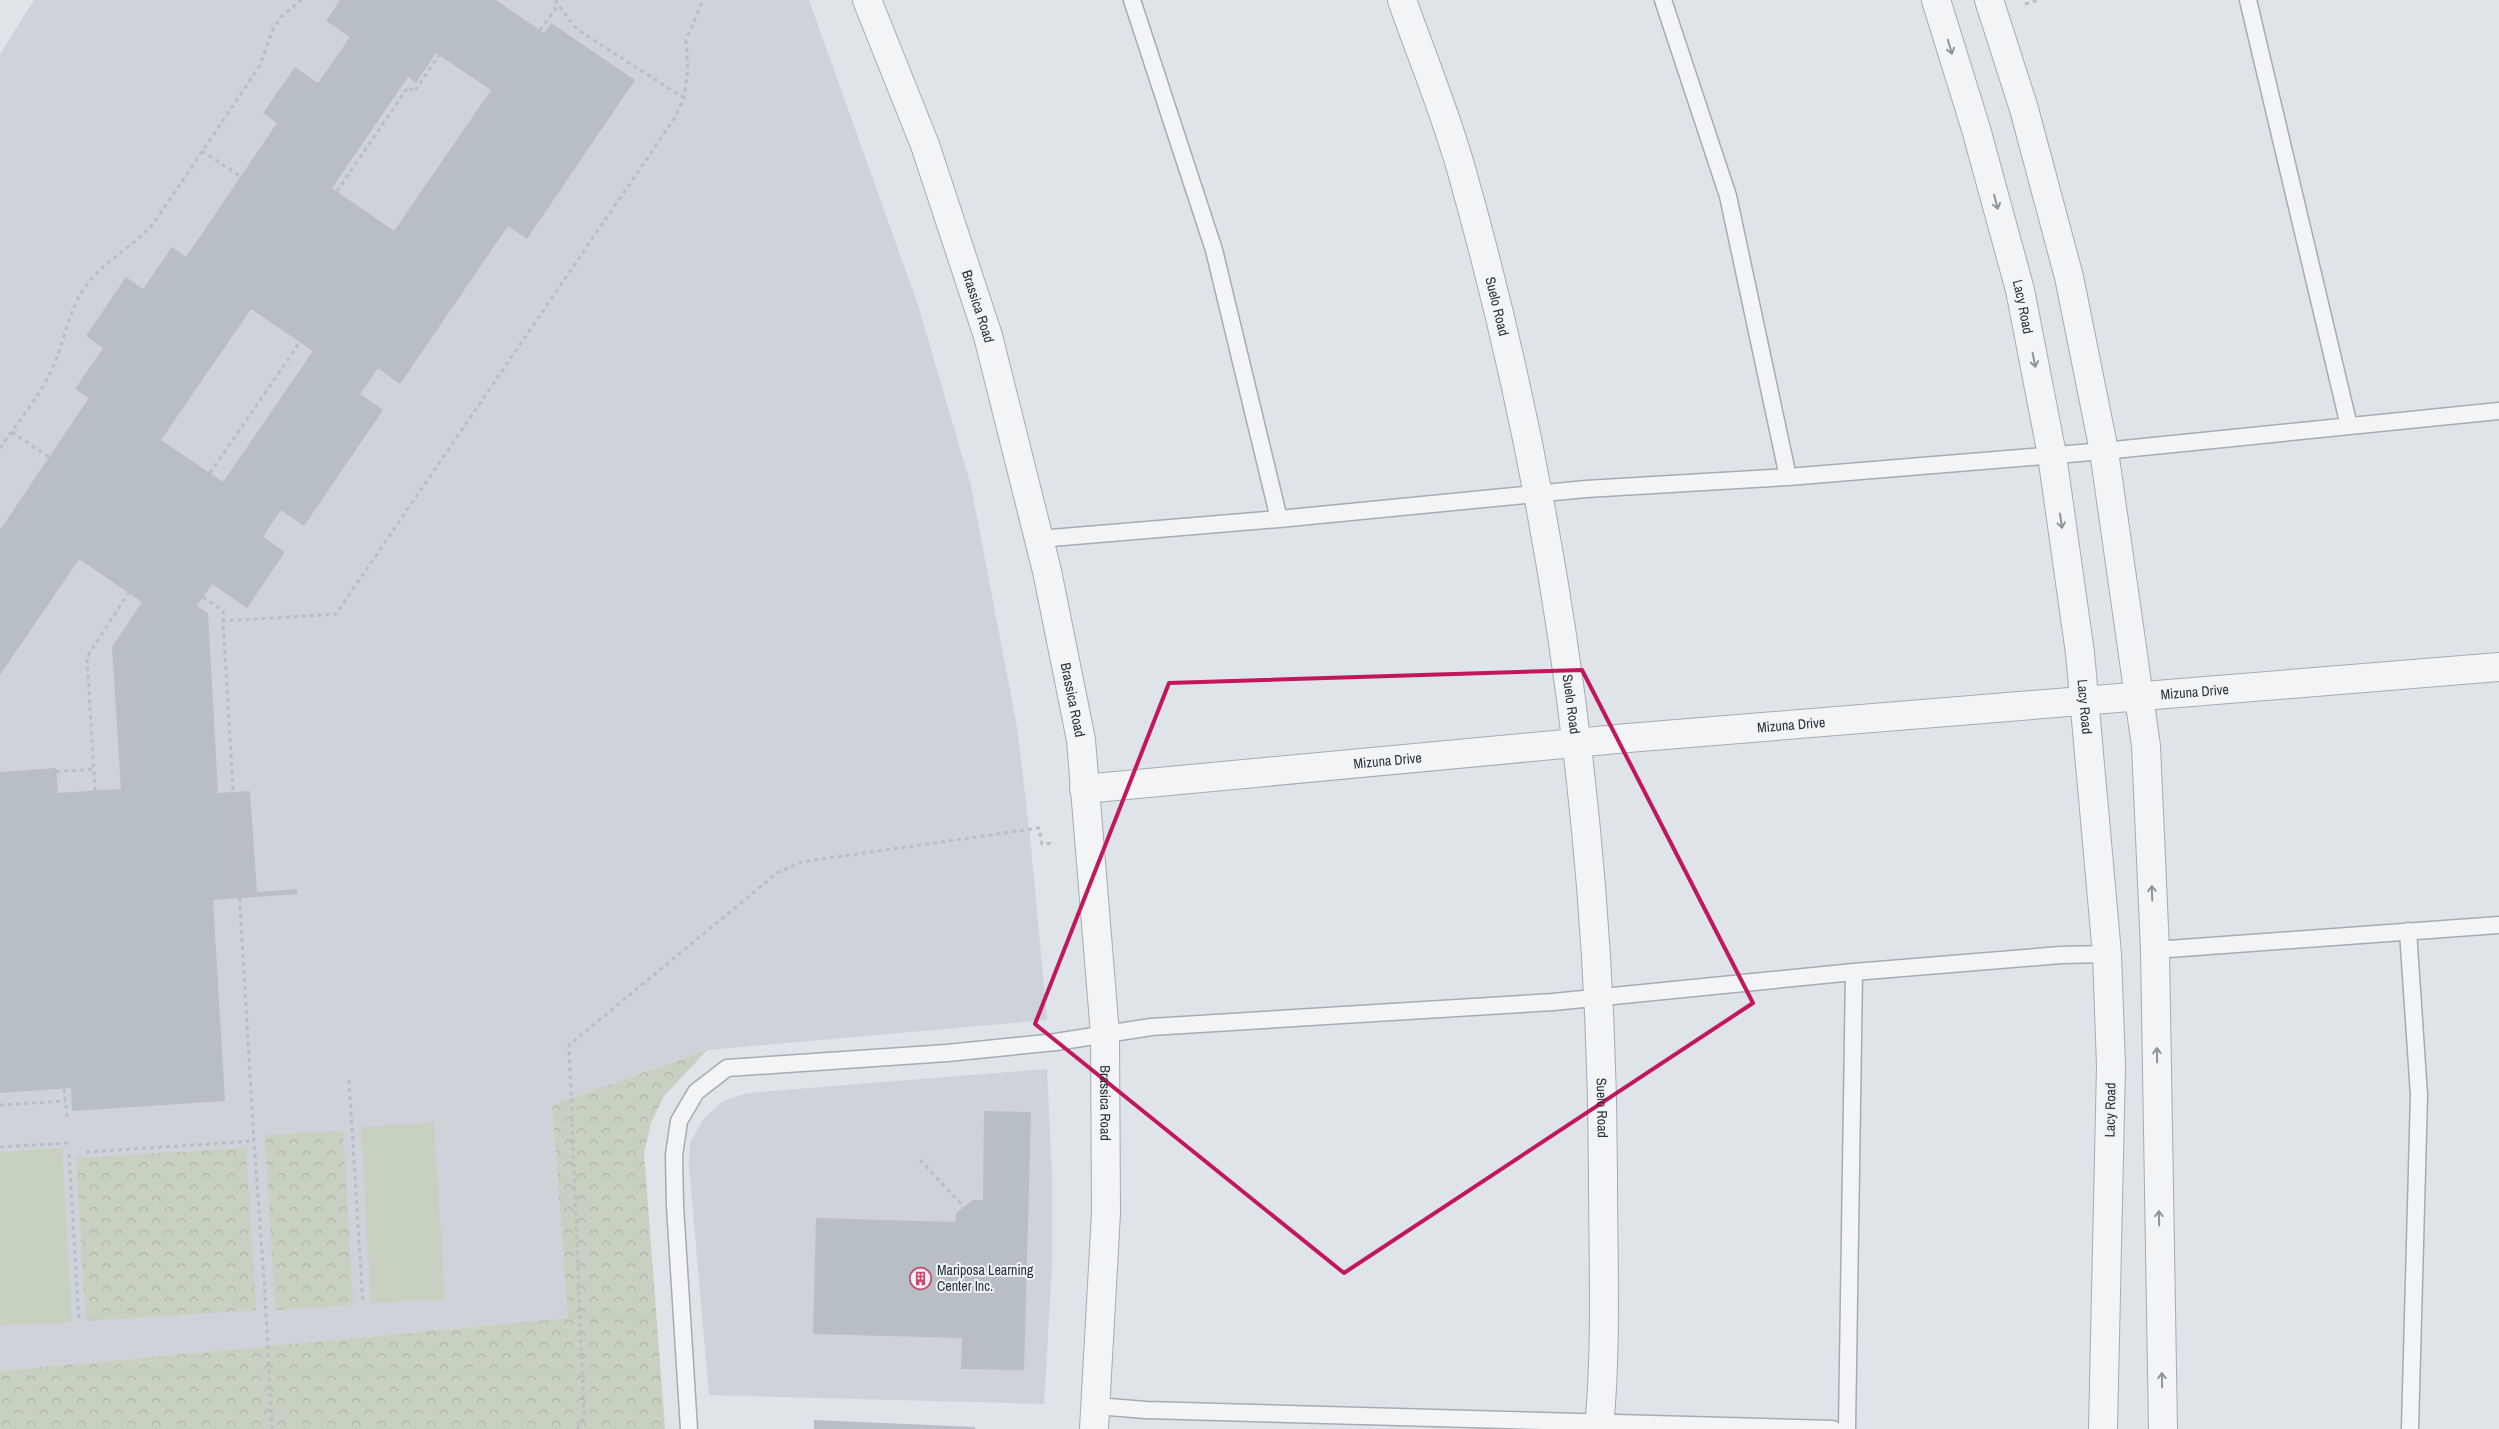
<svg xmlns="http://www.w3.org/2000/svg" width="2499" height="1429" viewBox="0 0 2499 1429" font-family="'Archivo Narrow',sans-serif">
<style>
.built{fill:#ced3d9}
.park{fill:url(#park-crowns)}
.pitch{fill:#c7d1c1}
.building{fill:#b7bec4;fill-rule:evenodd}
.lines{fill:none;stroke-linecap:round;stroke-linejoin:round}
.lane-casing{stroke:#a5acb2;stroke-width:19}
.street-casing{stroke:#a5acb2;stroke-width:30}
.path{stroke:#babec2;stroke-width:3;stroke-dasharray:4 4;stroke-linecap:butt}
.lane{stroke:#f2f4f6;stroke-width:16}
.street{stroke:#f2f4f6;stroke-width:28}
.oneway{stroke:#8e949a}
.marked{fill:none;stroke:#c2185b;stroke-width:4;stroke-linejoin:round}
.labels{text-anchor:middle;dominant-baseline:central;stroke-width:4;stroke-linejoin:round;paint-order:stroke}
.street-label{font-size:14px;fill:#29343e;stroke:#eff2f5}
.poi-label{font-size:14px;fill:#29343e;stroke:#eff2f5;text-anchor:start}
</style>
<defs>
<pattern id="park-crowns" width="20" height="18" patternUnits="userSpaceOnUse" patternTransform="scale(1.25)"><rect width="20" height="18" fill="#c7d1c1"/><path d="M2 6a3 3 0 1 1 6 0M12 15a3 3 0 1 1 6 0" fill="none" stroke="#abb4a7"/></pattern>
</defs>
<rect width="100%" height="100%" fill="#dfe4e8"/>
<path class="built" d="M34 0H809L918 305 971 486 1017 727 1030 836 1047 1020 707 1050 552 1105 568 1318 0 1371V54Z
M1047 1069 1052 1177V1267L1044 1404 709 1395 689 1166 690 1142 704 1118 723 1101 747 1093Z"/>
<path class="park" d="M707 1050 664 1096 651 1123 644 1153 665 1429H0V1371L568 1318 552 1105Z
M343 1131 353 1305 275 1310 265 1135Z
M246 1148 256 1310 86 1321 76 1158Z"/>
<path class="pitch" d="M434 1122 445 1299 371 1303 361 1127Z
M62 1148 72 1322 0 1326V1152Z"/>
<path class="building" d="M340 0H496L544 33 551 23 635 80 527 239 508 226 400 384 378 368 360 394 383 410 304 526 281 510 263 537 285 552 247 608 212 584 197 606 208 613 218 793 250 791 257 892 297 889V894L213 900 225 1101 72 1111 71 1088 0 1093V772L56 768 58 793 121 789 112 647 142 602 79 559 0 675V530L89 398 75 389 103 348 86 336 126 277 143 289 172 247 186 257 277 123 263 113 295 67 318 83 350 37 326 21ZM436 53 491 90 394 231 332 188 408 77 416 83ZM251 309 313 351 223 482 161 440Z
M984 1111 1031 1112 1024 1370 961 1369 962 1338 813 1334 816 1218 955 1222 956 1213 973 1200H983Z
M814 1420 975 1427V1429H814Z"/>
<g class="lines">
<defs>
<path id="lane" d="M1132 0 1214 250 1279 519
M1663 0 1728 196 1788 477
M2248 0 2349 426
M1039 539 1279 519 1586 489 1788 477 2104 451 2499 411
M2408 931 2419 1095 2410 1429
M2155 950 2499 925
M1096 1406 1146 1410 1833 1429
M689 1429 675 1206 674 1155 679 1121 696 1092 727 1068 947 1053 1056 1042 1151 1027 1553 1002 1854 972 2061 955 2107 954
M1847 1429 1854 972"/>
<g id="street">
<path id="s1" d="M867 0 925 145 988 336 1047 571 1081 740 1105 1034 1106 1213 1094 1429"/>
<path id="s2" d="M1402 0C1422 57 1446 114 1462 172 1554 498 1602 836 1603 1174 1603 1258 1607 1345 1599 1429"/>
<path id="s3" d="M1936 0 1976 129 2020 290 2052 455 2080 653 2107 954 2111 1066 2103 1429"/>
<path d="M1989 0 2024 109 2069 277 2104 451 2146 746 2155 950 2163 1429"/>
<path id="s4" d="M1084 789 1628 738 2499 667"/>
</g>
</defs>
<use href="#lane" class="lane-casing"/>
<use href="#street" class="street-casing"/>
<path class="path" d="M555 0 573 25 581 32 684 98
M2025 4 2039 0
M540 30 558 5
M202 151 240 176
M337 191 408 87 414 92 439 55
M12 432 49 457
M0 448C18 422 41 395 54 365 65 339 68 311 85 287 104 260 136 246 156 220L259 67 273 29 281 17 301 0
M210 473 300 342
M203 597 223 611V621
M0 775 94 769
M95 791 87 657 129 592
M349 1080 363 1304
M64 1089 67 1117
M0 1105 65 1101
M0 1147 68 1143
M86 1152 254 1141
M69 1154 79 1321
M920 1160 964 1207
M272 1429 265 1293 254 1141 223 621 336 614 674 119 684 98 688 69 686 40 703 0
M577 1429 584 1418 569 1045 777 873 801 862 1039 828 1042 844 1055 843"/>
<use href="#lane" class="lane"/>
<use href="#street" class="street"/>
</g>
<defs><path id="oneway-shaft" d="M-6 0H5M1.5-3L5.5 0L1.5 3" fill="none" stroke-width="1.6" stroke-linecap="round" stroke-linejoin="round" transform="scale(1.25)"/></defs>
<g class="oneway">
<use href="#oneway-shaft" transform="translate(1950 47) rotate(73)"/>
<use href="#oneway-shaft" transform="translate(1996 202) rotate(75)"/>
<use href="#oneway-shaft" transform="translate(2034 360) rotate(79)"/>
<use href="#oneway-shaft" transform="translate(2061 521) rotate(82)"/>
<use href="#oneway-shaft" transform="translate(2152 893) rotate(-92)"/>
<use href="#oneway-shaft" transform="translate(2157 1055) rotate(-91)"/>
<use href="#oneway-shaft" transform="translate(2159 1218) rotate(-91)"/>
<use href="#oneway-shaft" transform="translate(2162 1380) rotate(-91)"/>
</g>
<path class="marked" d="M1582 670 1753 1003 1344 1273 1035 1024 1169 683Z"/>
<defs>
<symbol id="building-ring" viewBox="-11 -11 22 22"><circle r="9.5" fill="#eff2f5" stroke="#c64b6f" stroke-width="1.5"/><path d="M-4-6H4V6H1V3H-1V6H-4ZM-2.5-4.3h1.7v1.8h-1.7ZM.8-4.3h1.7v1.8H.8ZM-2.5-1h1.7V.8h-1.7ZM.8-1h1.7V.8H.8Z" fill="#c64b6f"/></symbol>
</defs>
<g fill-rule="evenodd">
<use href="#building-ring" x="908" y="1266" width="25" height="25"/>
</g>
<g class="labels">
<g class="street-label">
<text stroke="none"><textPath href="#s1" startOffset="326">Brassica Road</textPath></text>
<text stroke="none"><textPath href="#s2" startOffset="321">Suelo Road</textPath></text>
<text stroke="none"><textPath href="#s3" startOffset="319">Lacy Road</textPath></text>
<text stroke="none"><textPath href="#s4" startOffset="1115">Mizuna Drive</textPath></text>
<text stroke="none"><textPath href="#s1" startOffset="731">Brassica Road</textPath></text>
<text stroke="none"><textPath href="#s2" startOffset="726">Suelo Road</textPath></text>
<text stroke="none"><textPath href="#s3" startOffset="724">Lacy Road</textPath></text>
<text stroke="none"><textPath href="#s4" startOffset="710">Mizuna Drive</textPath></text>
<text stroke="none"><textPath href="#s4" startOffset="305">Mizuna Drive</textPath></text>
<text stroke="none"><textPath href="#s1" startOffset="1136">Brassica Road</textPath></text>
<text stroke="none"><textPath href="#s2" startOffset="1131">Suelo Road</textPath></text>
<text transform="translate(2110 1110) rotate(-89)">Lacy Road</text>
</g>
<g class="poi-label">
<text x="937" y="1270">Mariposa Learning<tspan x="937" dy="16">Center Inc.</tspan></text>
</g>
</g>
</svg>
